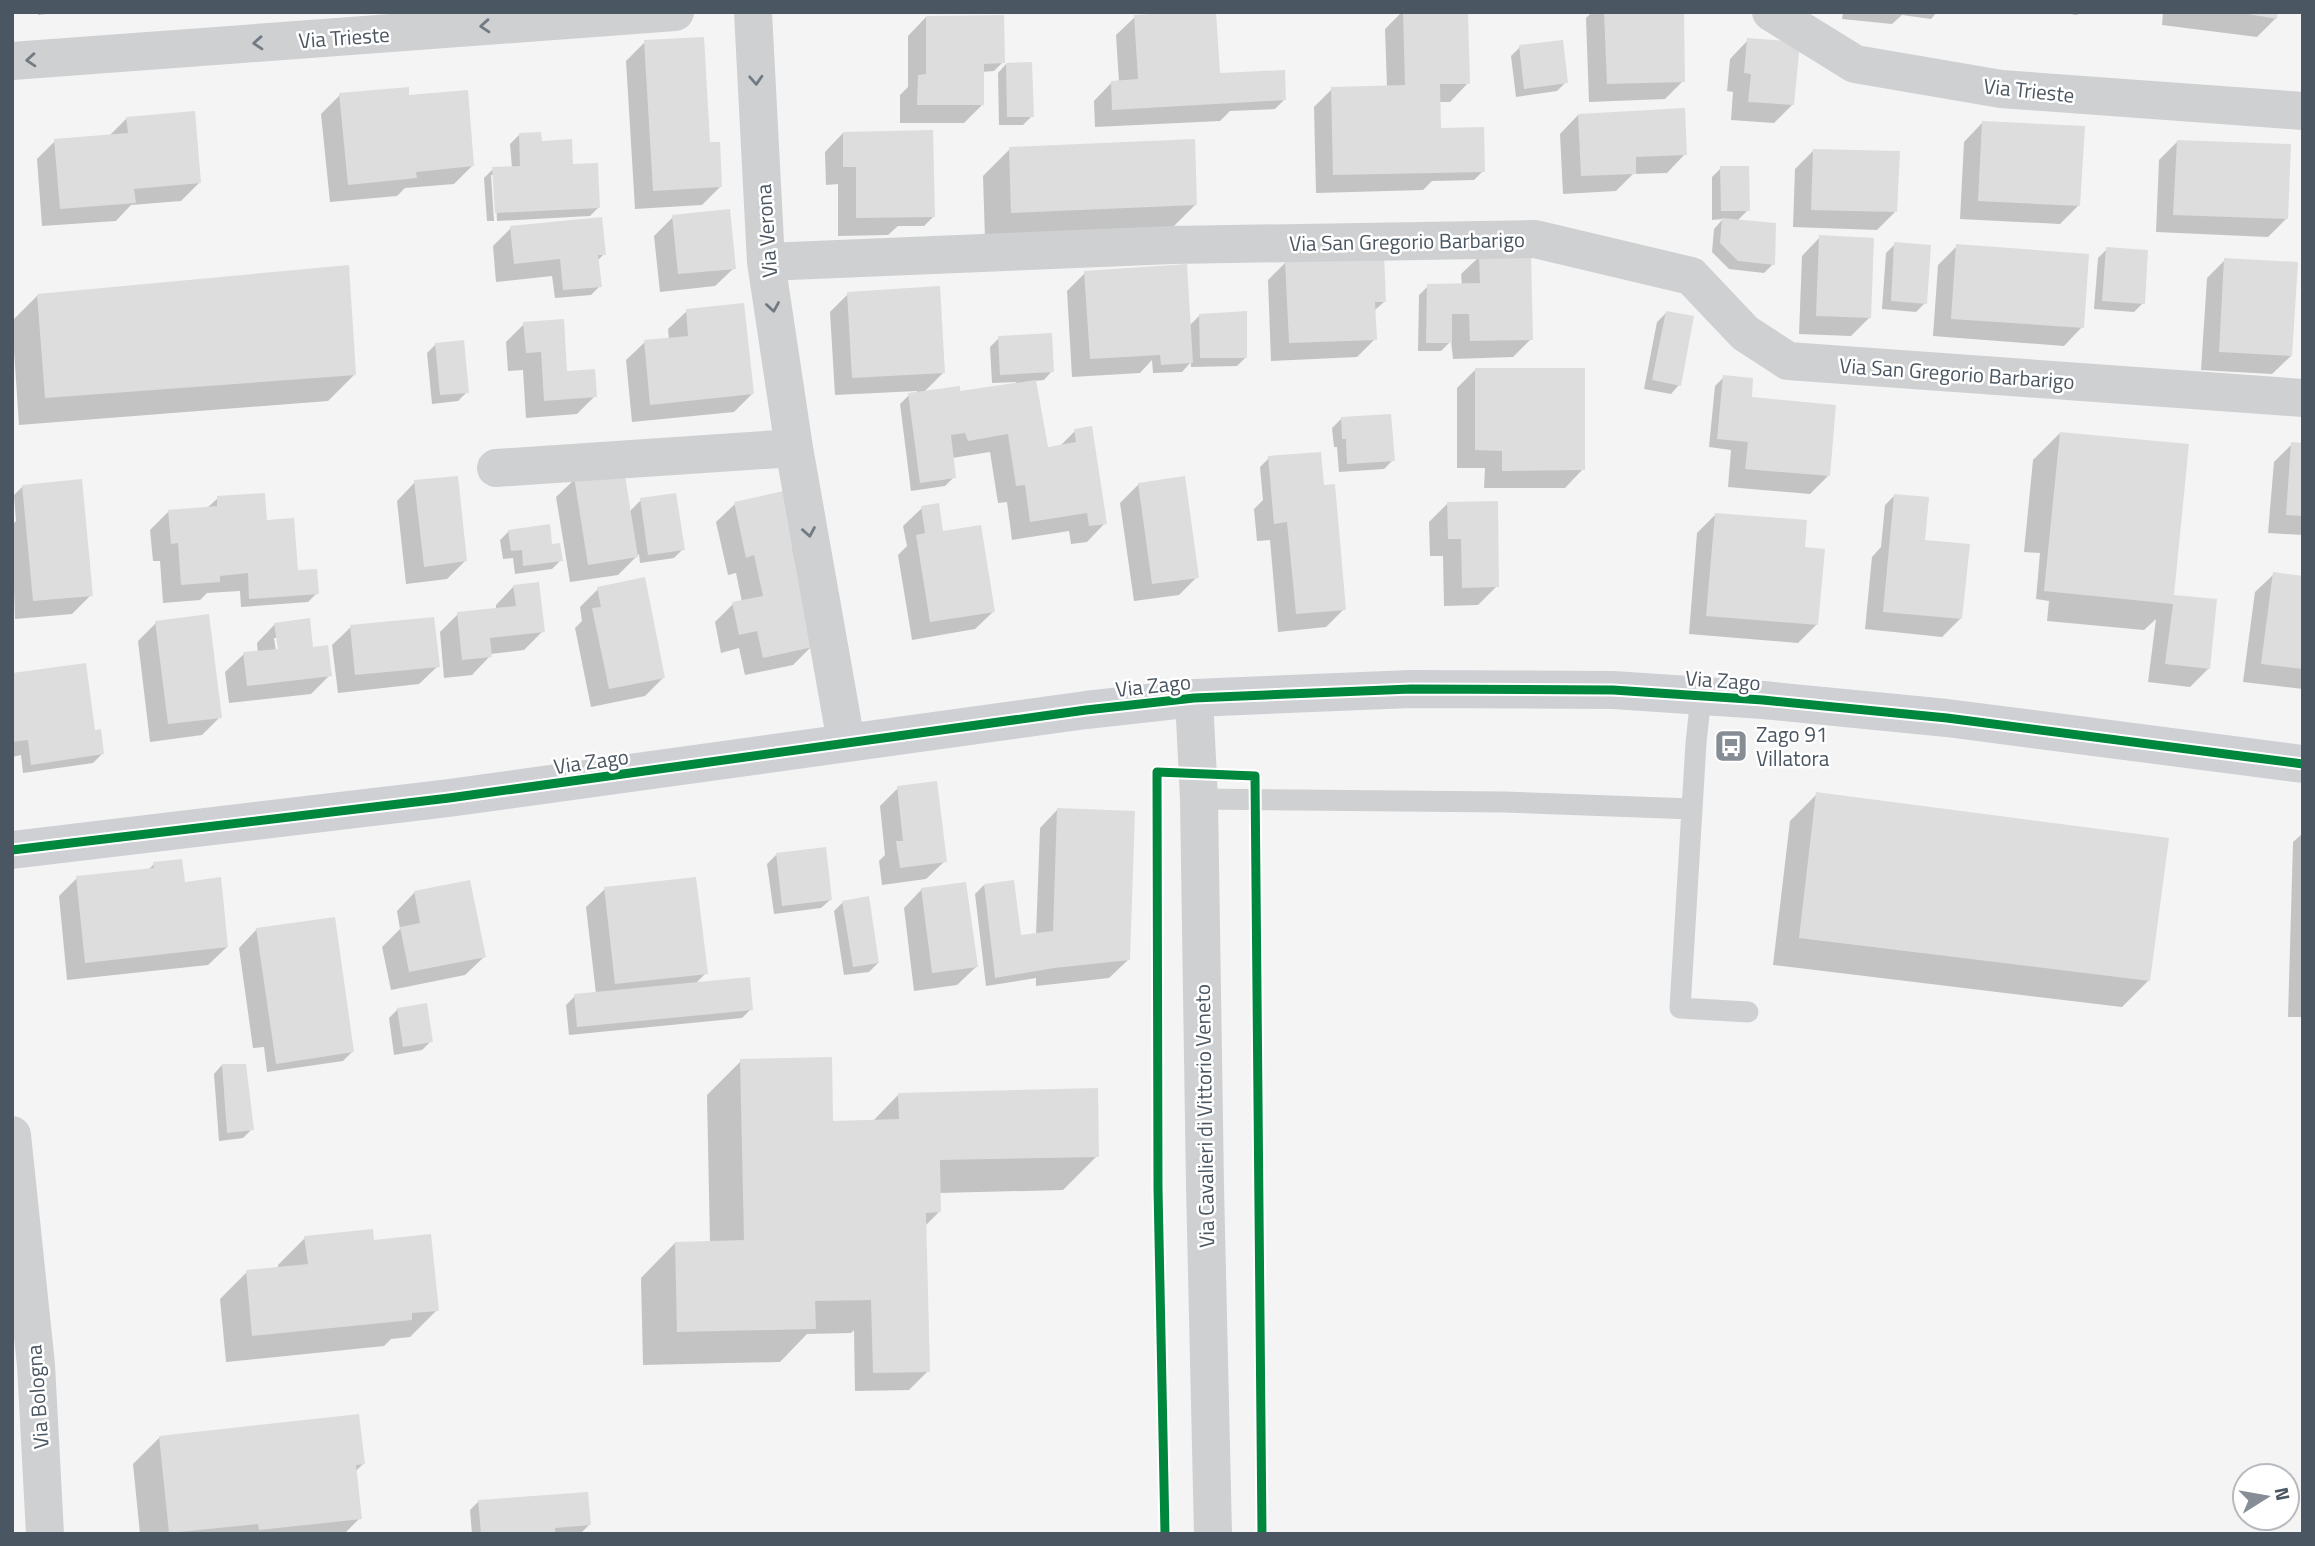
<svg xmlns="http://www.w3.org/2000/svg" width="2315" height="1546" viewBox="0 0 2315 1546" font-family="'Titillium Web',sans-serif">
<style>
.shadow{fill:#0003;fill-rule:evenodd}
.building{fill:#ddddde}
.lines{fill:none;stroke-linecap:round;stroke-linejoin:round}
.lane{stroke:#ced0d2;stroke-width:21}
.street{stroke:#ced0d2;stroke-width:38}
.secondary{stroke:#ced0d4;stroke-width:38}
.cycleway-casing{stroke:#fff;stroke-width:13}
.cycleway{stroke:#00873e;stroke-width:9}
.oneway{stroke:#727b83}
.labels{text-anchor:middle;dominant-baseline:central;stroke-width:5;stroke-linejoin:round;paint-order:stroke}
.street-label{font-size:21px;fill:#4a5661;stroke:#fff}
.poi-label{font-size:21px;fill:#4a5661;stroke:#fff;text-anchor:start}
</style>
<rect width="100%" height="100%" fill="#f4f4f4"/>
<path class="shadow" d="M38 12H63L38 15Z
M1402 12H1467L1468 83 1450 102H1439L1440 130 1483 171 1474 180 1432 181 1423 190 1316 193 1314 107 1332 89 1387 87 1385 29Z
M1592 12H1682L1683 81 1665 99 1589 102 1586 18Z
M1843 12H1937L1931 19 1902 15 1892 24 1842 19Z
M2056 12H2080L2077 15Z
M2163 12H2276V18L2257 37 2162 25Z
M926 17 1003 62 994 71 982 72V105L964 123H900V95L908 87V36Z
M1135 17 1218 75 1284 100 1275 109 1230 111 1220 121 1095 127 1094 101 1112 82H1119L1116 35Z
M1748 40 1792 105 1774 123 1731 120 1733 92 1727 91 1730 59Z
M645 42 708 144 721 186 702 205 635 209 626 61Z
M1520 47 1566 82 1557 91 1516 97 1511 56Z
M1006 64 1032 116 1023 125H999L998 73Z
M340 95 473 165 454 184 405 188 397 196 330 202 321 114Z
M1578 115 1685 154 1667 173 1633 174 1616 191 1563 194 1560 134Z
M127 118 199 183 181 201 131 205 116 221 42 226 37 159 55 141 109 136Z
M1982 123 2079 205 2060 224 1960 219 1964 142Z
M843 133 933 217 924 226H898L888 235 838 236V184L826 185 825 152Z
M519 135 541 143 572 166 599 207 590 216 497 221 495 175H491L494 221H487L484 178 493 169 512 168 510 144Z
M2177 142 2286 219 2268 237 2156 232 2159 160Z
M1010 149 1196 204 1169 231 985 239 983 176Z
M1814 150 1896 211 1877 230 1793 227 1795 169Z
M1721 168 1748 210 1737 221 1773 264 1764 273 1729 269 1712 252 1714 229 1723 219 1712 220V177Z
M673 217 734 268 715 286 660 292 654 236Z
M511 228 604 254 597 261 600 286 591 295 555 298 552 276 496 282 493 246Z
M1820 237 1869 318 1851 336 1799 334 1802 256Z
M1895 244 1925 303 1916 312 1882 309 1886 253Z
M1957 246 2082 327 2064 346 1933 336 1938 265Z
M2107 249 2143 303 2134 312 2094 309 2098 258Z
M1480 256 1531 339 1513 357 1453 359 1451 341 1441 351H1418L1419 295 1428 286 1462 285 1461 274Z
M2225 260 2291 356 2272 374 2201 370 2207 278Z
M1286 262 1384 302 1375 310V339L1357 357 1271 361 1268 280Z
M1085 273 1189 326 1200 315 1246 357 1237 366 1191 367V362L1182 372 1153 373 1152 360 1140 373 1072 377 1067 291Z
M848 294 944 372 923 393H959L1017 385 1016 382 992 383 990 347 999 338 1052 371 1044 380 1034 381 1046 449 1059 447 1075 431 1105 523 1087 542 1071 544 1069 531 1012 540 1007 502 998 503 990 452 952 458 954 477 945 486 911 491 900 404 909 395 917 394V391L835 395 830 312Z
M37 296 355 374 328 401 19 425 12 321Z
M687 311 752 394 734 412 632 422 626 360 645 342 669 340 668 329Z
M1666 313 1679 385 1671 394 1644 389 1657 322Z
M524 324 565 373 595 396 577 414 526 418 523 370 508 371 506 342Z
M436 344 467 392 458 401 432 404 427 353Z
M1475 370 1583 469 1565 488H1484L1485 468H1457V388Z
M1724 377 1828 476 1810 494 1728 487 1731 450 1709 447 1715 386Z
M1341 419 1393 460 1384 469 1339 472 1337 447H1334L1332 428Z
M2060 433 2172 600 2209 668 2190 687 2148 682 2156 619 2144 630 2047 621 2049 601 2036 599 2040 553 2024 552 2033 460Z
M2292 444 2303 445V535L2268 533 2274 462Z
M1269 458 1322 484 1344 609 1326 627 1278 632 1270 540 1257 541 1254 509 1263 500 1260 467Z
M575 479 629 512 641 500 683 549 674 558 640 563 639 554 618 575 570 582 556 497Z
M415 482 465 561 447 579 406 584 397 501Z
M1139 484 1197 577 1179 595 1134 601 1120 503Z
M23 486 91 595 72 614 15 619 12 525 16 521 14 495Z
M792 491 812 646 793 665 745 675 739 648 721 653 715 622 733 604 742 602 736 573 728 575 716 522 735 504Z
M1894 496 1923 539 1961 618 1942 637 1865 629 1872 557 1881 547 1885 505Z
M218 498 265 522 296 572 317 593 308 602 241 607 240 591 207 593 200 600 163 603 160 561H153L150 530 169 511 207 508Z
M1447 504 1497 586 1478 605 1444 606 1443 556H1430L1429 522Z
M922 508 942 533 994 611 975 629 912 640 898 555 907 546 903 526Z
M1715 515 1803 549 1816 625 1798 643 1689 634 1697 533Z
M509 531 561 560 552 569 515 574 513 558 503 559 500 540Z
M2274 574 2303 578V689L2243 682 2255 592Z
M514 586 543 631 524 650 490 654V656L472 675 444 678 440 632 458 614 496 609V605Z
M598 589 663 678 645 696 591 707 575 628 582 621 580 607Z
M156 623 220 717 202 735 150 742 138 641Z
M275 624 312 649 330 675 311 694 229 703 225 672 244 654 258 653 257 643ZM274 638H278L280 657 277 658Z
M351 627 438 666 419 684 338 693 332 645Z
M12 675 93 732 102 754 93 763 23 773 21 755 12 757Z
M898 788 945 861 926 879 882 885 879 861 885 855 880 806Z
M1817 794 2149 980 2122 1007 1773 965 1790 821Z
M1058 809 1128 960 1109 978 1036 986V978L986 986 975 894 984 885 1020 937 1036 935 1040 828Z
M2303 833V1017H2288L2293 842Z
M776 855 830 900 821 908 774 914 767 864Z
M154 864 183 884 227 947 208 965 67 980 59 896 77 878 148 870Z
M605 889 706 973 695 984 751 1009 742 1018 569 1035 566 1005 575 996 596 994 586 907Z
M922 889 976 967 957 985 914 991 904 908Z
M415 892 484 957 465 975 391 990 382 947 400 929 397 911Z
M843 902 878 963 869 972 844 975 834 911Z
M257 929 352 1052 343 1061 267 1072 264 1047 253 1048 239 948Z
M398 1009 431 1041 422 1050 394 1055 389 1018Z
M741 1061 831 1123 872 1122 899 1094 1097 1156 1063 1190 939 1193V1212L925 1226 928 1371 909 1390 855 1391 854 1330 851 1333 807 1334 780 1362 643 1365 641 1278 675 1243H710L707 1095Z
M222 1065 252 1129 243 1138 219 1141 214 1074Z
M305 1238 372 1242 437 1310 410 1337 391 1339 384 1346 226 1362 220 1299 247 1272 278 1268V1265Z
M160 1437 363 1464 355 1472 360 1518 344 1534H140L133 1464Z
M479 1501 589 1525 580 1534H472L470 1510Z"/>
<path class="building" d="M1184 12H1216L1220 73 1285 70 1286 100 1112 110 1111 81 1138 79 1134 15Z
M1403 12H1468L1470 84H1440L1441 128 1484 127 1485 172 1333 175 1331 87 1405 85Z
M1604 12H1684L1685 82 1607 84Z
M2237 12H2278L2277 19Z
M1004 15 1005 63 984 64V105H917L918 75 926 74V16Z
M704 37 710 142H720L722 187 653 191 644 40Z
M1747 38 1800 42 1794 105 1748 102 1751 74 1744 73Z
M1563 40 1568 83 1524 89 1519 45Z
M1032 62 1034 117H1007L1006 63Z
M409 87V95L468 90 474 166 416 172 417 178 348 185 339 93Z
M1685 108 1687 155 1636 157V174L1581 176 1578 114Z
M195 111 201 183 134 189 136 203 60 209 54 139 128 133 126 117Z
M1982 121 2085 126 2080 206 1978 201Z
M933 130 935 217 856 218V167H843V132Z
M541 132 542 141 572 139 573 164 598 163 600 208 495 213 492 167 520 166 519 133Z
M1195 139 1197 205 1011 213 1009 147Z
M2177 140 2291 144 2288 219 2173 215Z
M1813 149 1900 151 1897 212 1811 210Z
M1720 166H1749L1750 211H1721Z
M730 209 736 269 678 274 672 215Z
M602 217 606 255H598L602 287 563 290 560 259 514 264 510 226Z
M1722 218 1776 223 1775 265 1738 261 1720 243Z
M1819 235 1874 238 1871 318 1816 316Z
M1894 242 1931 245 1927 304 1891 301Z
M1956 244 2089 254 2084 328 1951 319Z
M2106 247 2148 250 2145 304 2102 301Z
M1479 254H1531L1533 340 1470 341 1469 314H1452V343H1426L1427 284 1480 283Z
M1384 255 1386 302H1375L1377 340 1289 343 1285 260Z
M2224 258 2298 262 2292 356 2219 352Z
M1187 264 1193 363 1161 365 1160 355 1090 359 1084 271Z
M349 265 356 375 45 398 37 294Z
M940 286 945 373 852 378 847 292Z
M744 303 754 394 650 405 644 340 688 336 686 309Z
M1247 311V358H1200L1199 314Z
M1666 311 1694 316 1681 386 1652 380Z
M564 319 567 371 595 369 597 397 544 401 541 352 526 353 523 322Z
M1052 333 1054 372 1000 375 998 336Z
M464 340 469 393 440 395 435 343Z
M1475 368H1585V470L1502 471V451L1475 450Z
M1723 375 1753 378 1752 397 1836 405 1830 476 1745 469 1748 442 1717 439Z
M1036 380 1048 447 1076 442 1074 429 1092 426 1107 524 1089 526 1087 513 1030 522 1025 485 1016 486 1008 434 968 441 965 433 951 435 956 478 920 483 908 393 960 386V391Z
M1391 414 1395 461 1347 464 1346 439H1342L1341 417Z
M2060 432 2189 444 2174 595 2217 599 2210 669 2165 664 2173 604 2044 591Z
M2291 442 2303 443V516L2286 515Z
M1321 452 1324 485 1335 484 1346 610 1296 614 1287 522 1274 524 1268 456Z
M624 469 638 557 588 565 574 477Z
M458 476 467 561 424 567 414 480Z
M1185 476 1199 578 1152 584 1138 483Z
M82 479 93 596 33 601 22 485Z
M793 489 805 545 792 548 813 647 763 658 757 631 739 635 732 602 763 596 754 555 746 558 734 502Z
M265 493 267 520 294 518 298 570 317 569 319 594 249 599 248 573 220 576V582L181 585 178 543 171 544 168 510 217 506V496Z
M676 493 685 550 648 555 640 498Z
M1894 494 1929 497 1925 540 1970 544 1962 619 1883 612Z
M1498 501 1499 587 1462 588 1461 539H1448L1447 502Z
M939 503 943 531 981 525 995 612 930 622 916 535 925 533 921 506Z
M1715 513 1807 520 1805 547 1825 549 1818 625 1706 616Z
M550 524 552 544 560 543 563 561 523 566 522 550 511 551 508 530Z
M2273 572 2303 576V669L2261 664Z
M645 577 665 678 609 689 592 608 601 607 597 587Z
M539 582 545 632 490 638 492 657 462 660 457 612 516 606 513 585Z
M209 614 222 718 168 724 155 621Z
M434 617 440 667 355 675 350 625Z
M310 618 313 647 328 645 332 676 247 686 243 652 278 649 274 623Z
M86 663 95 730 101 729 104 754 31 765 28 740 12 742V673Z
M937 781 947 862 900 868 896 841H903L897 786Z
M1816 792 2169 838 2150 981 1799 938Z
M1057 808 1135 811 1130 960 1054 968 995 978 984 884 1014 880 1021 935 1053 931Z
M826 847 832 900 782 906 776 853Z
M182 859 185 882 221 877 228 947 85 963 76 876 154 868 153 862Z
M696 877 708 974 615 984 604 887Z
M470 880 486 957 409 972 400 927 420 923 414 891Z
M966 882 978 967 932 973 921 888Z
M869 896 879 963 853 967 842 901Z
M335 917 354 1052 276 1064 256 928Z
M750 977 753 1010 577 1027 574 994Z
M427 1003 433 1042 403 1047 397 1008Z
M832 1057 833 1121 899 1119 898 1093 1098 1088 1099 1157 940 1160 941 1212 926 1213 930 1372 873 1373 871 1300 815 1301 816 1329 677 1332 675 1242 744 1240 740 1059Z
M222 1064H246L254 1130 227 1133Z
M373 1229 374 1240 431 1234 439 1311 412 1313V1320L252 1336 246 1270 308 1264 304 1236Z
M359 1414 365 1464 356 1465 362 1519 259 1530 258 1524 169 1533 159 1436Z
M588 1492 591 1525 555 1528V1534H481L478 1500Z"/>
<g class="lines">
<path class="lane" d="M1701 696 1696 743 1680 1008 1748 1012
M1199 799 1504 802 1692 809"/>
<path class="street" d="M753 12 766 262 794 448 846 742
M1771 12 1855 64 2001 89 2303 111
M12 61 675 12
M766 262 1173 245 1535 239 1691 276 1745 333 1788 361 2303 398
M496 468 794 448
M1194 698 1199 799 1205 1186 1213 1534
M12 1135 36 1365 45 1534"/>
<path class="secondary" d="M12 850 449 798 1086 710 1194 698 1411 689 1613 690 1763 700 1947 718 2303 764"/>
<defs>
<path id="cycleway" d="M12 850 449 798 1086 710 1194 698 1411 689 1613 690 1763 700 1947 718 2303 764
M1165 1534 1158 1188 1157 772 1255 776 1262 1534"/>
</defs>
<use href="#cycleway" class="cycleway-casing"/>
<use href="#cycleway" class="cycleway"/>
</g>
<defs><path id="oneway-chevron" d="M-2-3.5L2.5 0L-2 3.5" fill="none" stroke-width="1.6" stroke-linecap="round" stroke-linejoin="round" transform="scale(1.75)"/></defs>
<g class="oneway">
<use href="#oneway-chevron" transform="translate(485 26) rotate(176)"/>
<use href="#oneway-chevron" transform="translate(258 43) rotate(176)"/>
<use href="#oneway-chevron" transform="translate(31 60) rotate(176)"/>
<use href="#oneway-chevron" transform="translate(756 80) rotate(87)"/>
<use href="#oneway-chevron" transform="translate(773 307) rotate(81)"/>
<use href="#oneway-chevron" transform="translate(809 532) rotate(80)"/>
</g>
<defs>
<symbol id="bus-square" viewBox="-11 -11 22 22"><rect x="-9" y="-9" width="18" height="18" rx="4" fill="#868d94" stroke="#fff"/><path d="M-5-6H5V4H4V6H2V4H-2V6H-4V4H-5ZM-3.5-4V0h7V-4ZM-3.5 1.2v1.5H-2V1.2ZM2 1.2v1.5H3.5V1.2Z" fill="#fff"/></symbol>
</defs>
<g fill-rule="evenodd">
<use href="#bus-square" x="1712" y="727" width="38" height="38"/>
</g>
<g class="labels">
<g class="street-label">
<text transform="translate(344 37) rotate(-4)">Via Trieste</text>
<text transform="translate(2029 90) rotate(6)">Via Trieste</text>
<text transform="translate(766 231) rotate(-94)">Via Verona</text>
<text transform="translate(1407 241) rotate(-1)">Via San Gregorio Barbarigo</text>
<text transform="translate(1957 373) rotate(4)">Via San Gregorio Barbarigo</text>
<text transform="translate(1723 680) rotate(4)">Via Zago</text>
<text transform="translate(1153 685) rotate(-6)">Via Zago</text>
<text transform="translate(591 761) rotate(-8)">Via Zago</text>
<text transform="translate(1204 1116) rotate(-91)">Via Cavalieri di Vittorio Veneto</text>
<text transform="translate(37 1397) rotate(-94)">Via Bologna</text>
</g>
<g class="poi-label">
<text x="1756" y="734">Zago 91<tspan x="1756" dy="24">Villatora</tspan></text>
</g>
</g>
<rect width="2315" height="1546" fill="none" stroke="#4a5661" stroke-width="28"/>
<g transform="translate(2266 1497) rotate(79)"><circle r="33" fill="#ffffff" stroke="#b7bbc0" stroke-width="2"/>
<path d="M0-5L12 26L0 18L-12 26Z" fill="#868d94"/>
<text y="-10" font-size="19" font-weight="bold" text-anchor="middle" fill="#4a5661">N</text>
</g>
</svg>
